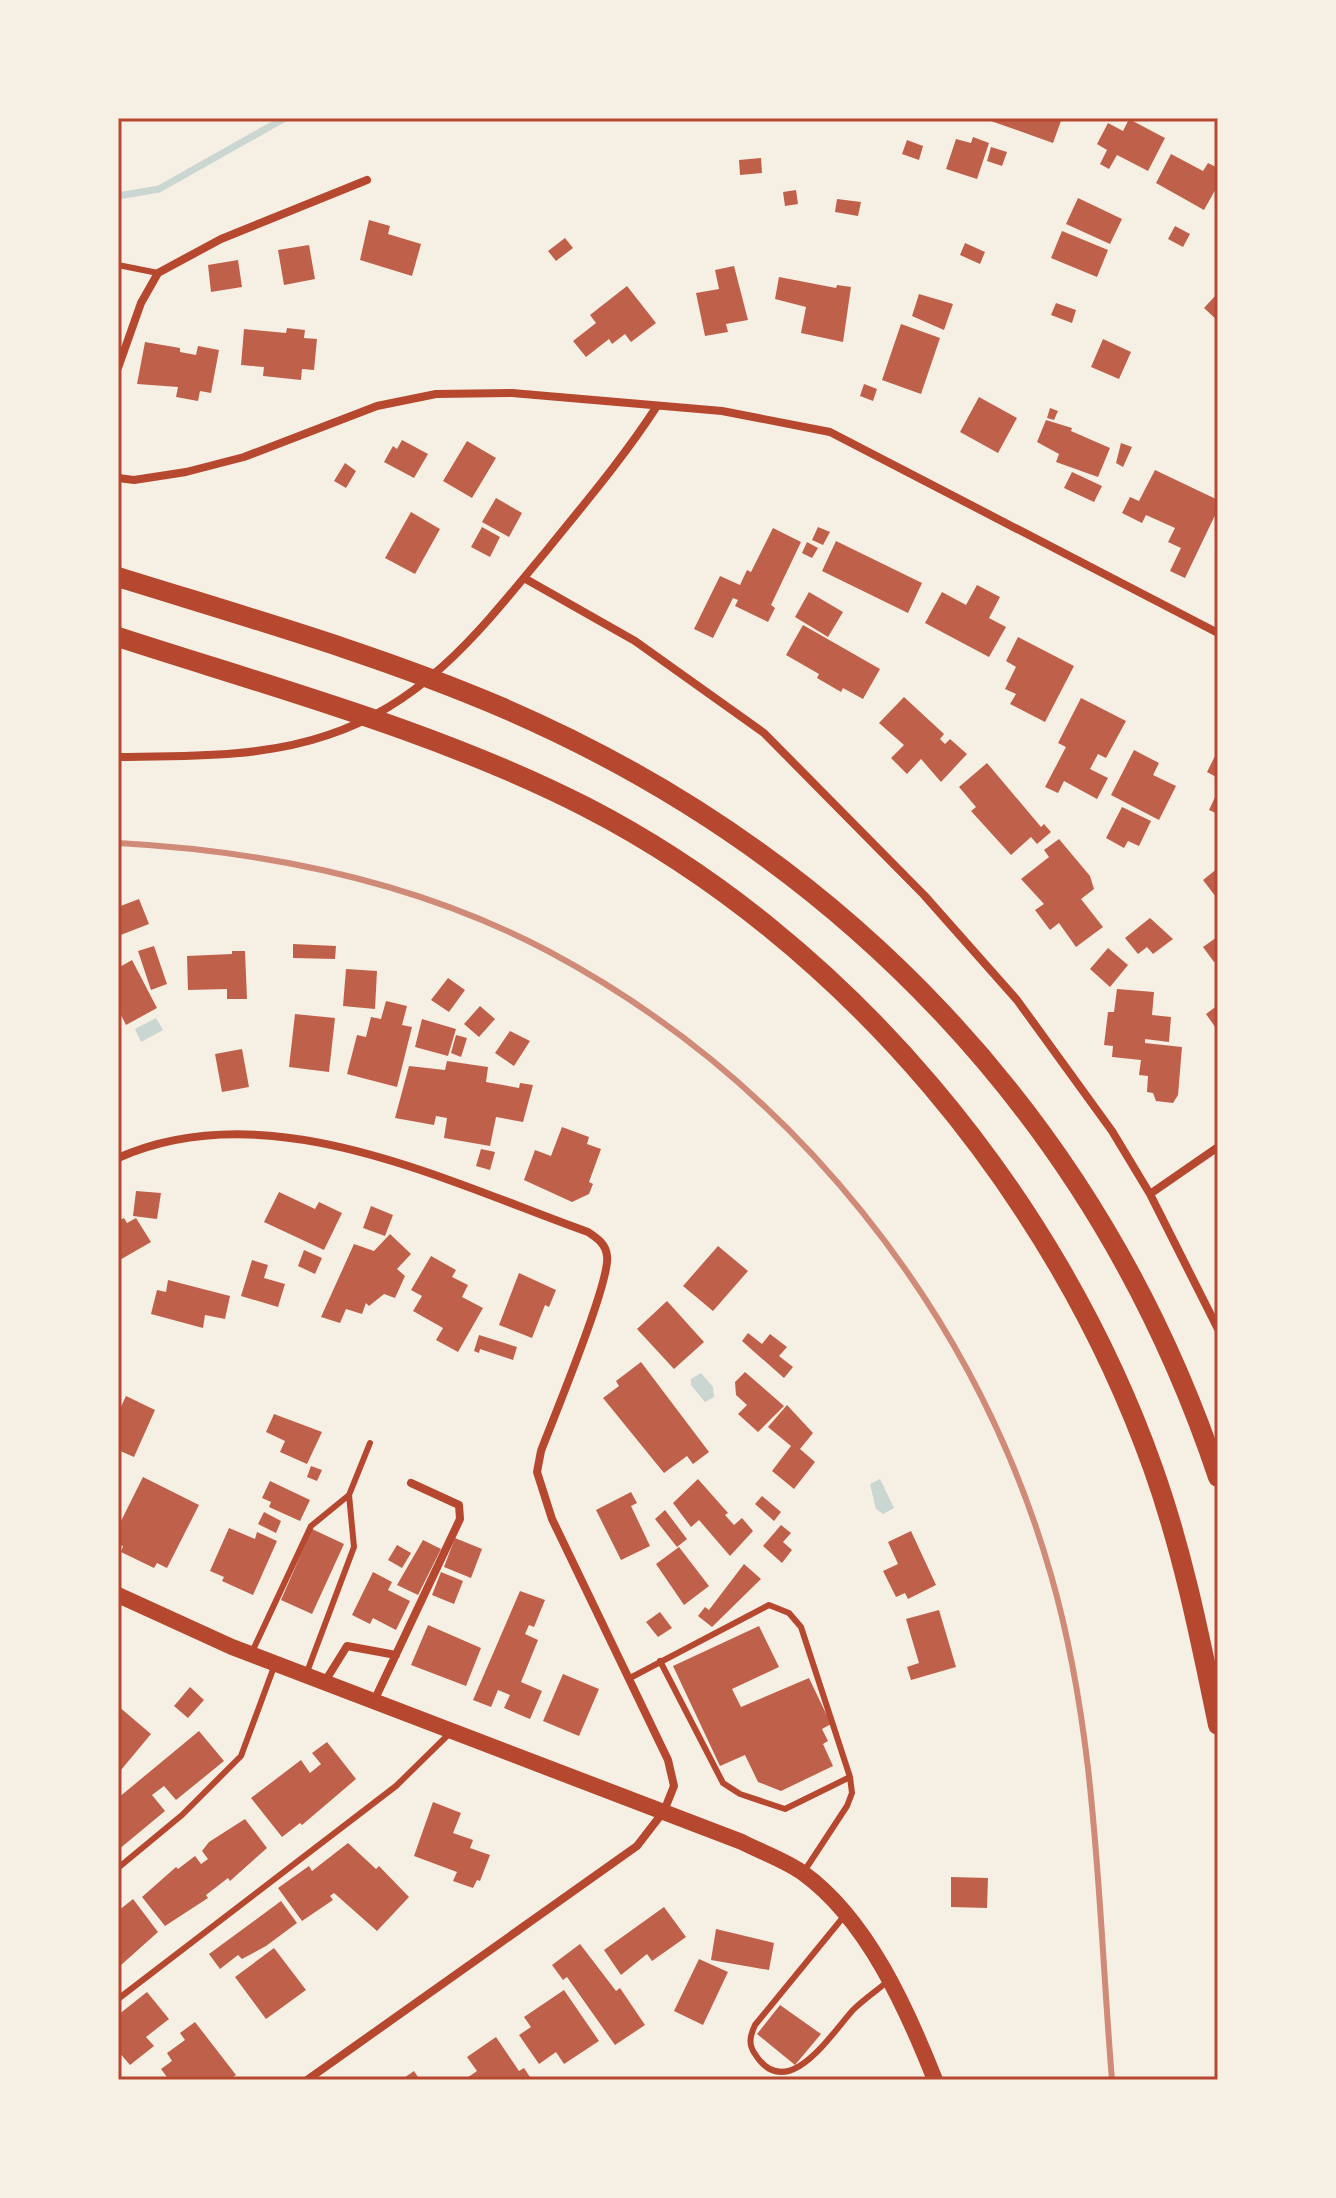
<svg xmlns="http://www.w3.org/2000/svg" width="1336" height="2198" viewBox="0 0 1336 2198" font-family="'PT Sans Narrow',sans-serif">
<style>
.water{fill:#c9d6d2}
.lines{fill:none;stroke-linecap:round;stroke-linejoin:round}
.stream{stroke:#c9d6d2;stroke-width:7}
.building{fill:#bf614a}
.service{stroke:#b5482f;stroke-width:6}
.minor{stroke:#b5482f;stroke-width:8}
.secondary{stroke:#b5482f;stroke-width:16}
.motorway{stroke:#b5482f;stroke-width:20}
.rail{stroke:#cf8b77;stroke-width:6}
.neatline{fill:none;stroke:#b5482f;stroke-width:3}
</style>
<rect width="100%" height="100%" fill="#f6efe4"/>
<path class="water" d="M156 1018 163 1030 141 1042 135 1029Z
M701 1373 713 1387 714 1397 705 1402 691 1385V1379Z
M880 1479 894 1508 883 1514 876 1509 870 1484Z"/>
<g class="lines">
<path class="stream" d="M118 196 159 189 285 118"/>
</g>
<path class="building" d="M993 118H1062L1053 143 991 121Z
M1129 119 1165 138 1148 171 1117 155 1109 169 1100 164 1107 150 1097 144 1108 123 1123 131Z
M973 137 989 143 977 179 946 169 956 139 971 143Z
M907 140 923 146 919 160 902 154Z
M991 147 1007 152 1002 166 987 161Z
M1171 154 1203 171 1208 163 1218 168V185L1204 210 1156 183Z
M761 158 762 173 740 175 739 160Z
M796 190 798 204 785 206 783 192Z
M1078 198 1122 219 1110 244 1066 224Z
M837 199 861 202 858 216 835 212Z
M369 220 390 226 388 234 421 244 412 276 360 260Z
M1175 226 1190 234 1183 247 1168 239Z
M1062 231 1108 250 1097 277 1051 258Z
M565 238 573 248 556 261 548 251Z
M965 243 985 252 980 264 960 255Z
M309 245 315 279 284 285 278 250Z
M238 260 242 287 211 292 208 265Z
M734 266 748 320 726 324 728 332 705 336 696 293 719 289 715 270Z
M779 277 836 288 837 285 851 287 843 342 801 333 806 307 775 299Z
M627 286 656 323 631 342 625 334 612 344 609 339 586 357 573 341 596 323 590 315Z
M919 294 953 304 944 330 912 316Z
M1215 296 1218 299V321L1204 308Z
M1056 303 1076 310 1072 323 1051 315Z
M901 324 940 338 921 394 882 380Z
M287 328 305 330 304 338 317 339 314 370 302 369 301 380 263 376 264 367 241 365 244 329 286 333Z
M1103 339 1131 352 1119 379 1091 367Z
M145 342 180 348V352L196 355 198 346 219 350 211 393 200 391 198 401 176 397 178 387 137 384Z
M864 384 877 389 873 401 860 396Z
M979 397 1017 418 998 453 960 432Z
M1050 408 1058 411 1054 420 1047 418Z
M1046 420 1072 428 1071 431 1110 448 1098 477 1056 462 1059 454 1037 442Z
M402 440 428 454 414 478 384 462 393 446 397 449Z
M467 441 496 458 472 498 443 481Z
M1121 443 1132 447 1123 467 1116 463Z
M345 463 356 471 346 488 334 481Z
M1155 470 1218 500V509L1185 578 1170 571 1181 548 1168 542 1175 528 1146 515 1142 523 1122 513 1130 497 1139 501Z
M1072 472 1102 486 1094 502 1064 488Z
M496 498 522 513 509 537 482 522Z
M411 512 440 529 415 574 385 558Z
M482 527 500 537 490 557 471 547Z
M818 527 830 532 823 545 812 540Z
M773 528 801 542 771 605 775 608 768 622 735 606 738 600 733 598 713 638 694 629 720 576 740 585 747 570 751 572Z
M836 541 922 583 908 613 822 571Z
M807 542 818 548 812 558 802 553Z
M977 585 1000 597 989 618 1006 627 989 657 925 623 942 592 966 605Z
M809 592 843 612 828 637 795 617Z
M803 625 880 669 863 699 843 688 841 692 817 678 819 674 786 655Z
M1018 637 1074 666 1045 722 1010 704 1016 694 1005 689 1016 667 1006 661Z
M904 697 944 734 940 739 945 744 950 739 967 754 941 782 921 759 907 774 891 758 904 745 879 723Z
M1081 698 1126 721 1106 758 1098 754 1090 769 1108 778 1097 799 1064 781 1058 793 1045 787 1066 747 1058 743Z
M1134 750 1159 763 1153 775 1176 786 1159 820 1111 795Z
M1218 750V778L1207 772Z
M987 763 1041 827 1044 824 1051 832 1037 844 1031 837 1011 855 971 811 976 807 959 787Z
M1218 791V814L1209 810Z
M1122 807 1151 821 1139 846 1128 841 1124 848 1106 838Z
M1059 839 1090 876 1094 889 1081 899 1103 927 1076 947 1059 923 1050 930 1035 910 1044 904 1021 879 1049 857 1044 850Z
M1218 868V896L1216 897 1203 880Z
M139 899 149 924 118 936V907Z
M1150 918 1173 939 1153 954 1147 947 1138 954 1125 938Z
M1217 937 1218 959 1214 962 1203 947Z
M293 944 336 946 335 959 293 958Z
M154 946 167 984 151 990 138 951Z
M1108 948 1128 965 1110 987 1090 969Z
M232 951H245L247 999H227V989L188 990 187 956 232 954Z
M132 960 157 1008 126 1025 118 1009V968Z
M346 969 377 971 375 1009 343 1006Z
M448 978 465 990 449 1012 431 1000Z
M1117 989 1154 992 1152 1015 1171 1017 1169 1042 1145 1039V1043L1182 1047 1178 1095 1173 1103 1156 1101 1153 1093 1147 1092 1148 1076 1139 1075 1141 1060 1112 1057 1113 1046 1104 1045 1108 1012H1114Z
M386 1001 407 1006 402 1025 412 1027 397 1087 347 1074 357 1035 366 1037 371 1017 381 1019Z
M1218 1005V1031L1206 1014Z
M480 1006 495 1019 479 1037 464 1024Z
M295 1014 335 1018 329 1072 289 1067Z
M422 1019 456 1029 448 1056 415 1047Z
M510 1031 530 1041 514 1066 495 1053Z
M456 1035 467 1038 461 1057 451 1053Z
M242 1049 249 1087 222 1092 215 1054Z
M447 1061 488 1067 486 1082 519 1088 520 1083 533 1085 523 1122 496 1117 490 1146 444 1138 447 1118 436 1116 434 1125 395 1118 409 1066 445 1070Z
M562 1127 589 1137 587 1144 601 1149 589 1182 593 1184 589 1194 572 1202 524 1180 535 1150 551 1156Z
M481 1149 495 1152 490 1170 476 1166Z
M136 1191 161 1193 157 1219 133 1216Z
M279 1192 315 1209 319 1202 342 1213 324 1250 264 1222Z
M371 1206 393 1215 385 1236 363 1228Z
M124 1218 127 1223 136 1218 151 1242 118 1261V1221Z
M390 1234 411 1254 397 1269 405 1276 395 1298 384 1294 369 1306 366 1303 362 1314 346 1309 340 1323 321 1317 354 1244 374 1251Z
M718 1246 748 1271 713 1311 683 1286Z
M304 1250 322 1258 315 1274 298 1266Z
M431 1256 456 1270 452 1277 468 1285 462 1297 483 1308 458 1352 436 1340 443 1328 413 1311 422 1296 411 1290Z
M252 1260 268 1265 264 1278 285 1284 278 1307 241 1296Z
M519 1273 556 1290 549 1307 545 1305 532 1338 499 1325Z
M168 1280 230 1296 225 1319 205 1315 203 1328 151 1314 157 1290 166 1292Z
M667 1301 704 1342 674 1369 637 1329Z
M748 1333 762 1344 770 1334 787 1347 779 1356 793 1367 784 1378 742 1341Z
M479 1335 517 1347 513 1360 480 1349 479 1353 474 1351Z
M641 1362 709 1452 693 1464 687 1456 664 1473 603 1398 619 1386 616 1381Z
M745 1372 784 1406 758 1432 738 1414 747 1405 736 1395 735 1382Z
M126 1396 155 1410 134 1457 118 1450V1413Z
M787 1405 813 1433 800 1449 815 1462 794 1489 772 1471 791 1446 768 1427Z
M274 1414 322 1432 307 1464 280 1452 285 1441 266 1432Z
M311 1466 322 1470 317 1481 307 1477Z
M143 1477 199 1505 167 1568 157 1563 154 1568 121 1552 123 1546 118 1544V1527Z
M698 1479 728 1513 725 1515 734 1525 742 1518 753 1531 730 1556 699 1520 691 1527 673 1503Z
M270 1481 310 1500 300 1521 269 1507 271 1502 262 1498Z
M631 1492 637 1503 631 1506 650 1546 621 1560 596 1510Z
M762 1496 781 1512 774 1521 755 1504Z
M665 1510 687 1539 677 1547 655 1519Z
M264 1512 281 1521 276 1533 258 1524Z
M781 1525 791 1533 783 1542 792 1550 782 1563 763 1546Z
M229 1528 255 1539 257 1532 277 1541 253 1595 222 1581 224 1577 210 1571Z
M312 1529 344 1544 312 1614 281 1600Z
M911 1531 936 1585 908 1599 905 1593 896 1597 883 1571 898 1564 888 1542Z
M455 1538 482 1549 471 1578 444 1567Z
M423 1540 441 1549 418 1595 397 1585Z
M397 1545 411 1553 402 1568 388 1560Z
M679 1547 709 1586 684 1605 656 1564Z
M744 1564 761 1579 712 1627 698 1616 705 1607 709 1610Z
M373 1572 392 1582 388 1590 410 1601 396 1630 373 1618 370 1624 352 1615Z
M441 1572 463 1581 454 1604 432 1595Z
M520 1591 545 1600 534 1627 529 1625 525 1634 538 1640 521 1682 542 1691 530 1719 504 1708 510 1695 498 1690 491 1707 473 1700Z
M939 1610 956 1667 911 1680 907 1667 919 1663 906 1619Z
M660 1612 672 1628 658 1637 646 1622Z
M428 1625 481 1648 466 1686 411 1665Z
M759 1626 779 1667 732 1689 741 1707 809 1678 831 1724 822 1729 828 1741 823 1744 833 1766 781 1791 758 1782 745 1755 720 1766 673 1666Z
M563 1674 599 1689 579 1736 543 1721Z
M190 1687 204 1700 188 1718 174 1706Z
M118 1706 151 1734 121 1770 118 1768Z
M199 1731 224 1761 176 1800 164 1786 152 1795 165 1811 118 1850V1798Z
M327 1742 356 1779 302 1825 300 1823 282 1837 251 1798 301 1760 310 1773 321 1764 312 1753Z
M433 1802 461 1813 453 1833 473 1840 470 1848 490 1855 480 1881 477 1880 473 1888 453 1881 457 1872 414 1856Z
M245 1819 267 1848 230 1881 228 1878 206 1895 208 1898 165 1926 142 1897 176 1867 178 1869 195 1856 201 1864 208 1859 202 1851 209 1842Z
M348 1843 376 1869 379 1866 409 1897 377 1931 334 1893 330 1896 333 1900 302 1921 278 1888 309 1866 312 1871Z
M951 1877 988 1878 987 1908 951 1907Z
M133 1899 158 1932 121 1965 118 1911Z
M281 1901 297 1923 266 1946 242 1959 238 1955 220 1969 209 1954Z
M664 1907 686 1937 652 1961 647 1954 621 1975 604 1950Z
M716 1929 774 1943 769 1970 711 1960Z
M580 1944 616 1991 620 1988 645 2025 615 2045 567 1977 563 1980 552 1965Z
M274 1948 306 1990 266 2019 235 1977Z
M699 1959 728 1972 703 2025 674 2011Z
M564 1990 599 2041 564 2064 556 2052 539 2064 519 2035 531 2027 524 2017Z
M147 1992 169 2019 146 2037 154 2046 130 2065 118 2051V2015Z
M780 2005 821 2034 795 2065 757 2034Z
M195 2022 236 2075 229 2080H169L161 2069 172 2061 167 2053 185 2040 180 2033Z
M496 2037 519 2071 524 2068 532 2080H464L477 2071 467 2057Z
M414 2071 420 2080H401Z"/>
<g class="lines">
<path class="service" d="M118 265 158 273
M252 1652 311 1526 349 1495
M660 1661 723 1783 740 1794 785 1809 850 1777
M307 1672 354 1547 349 1495 370 1443
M630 1678 769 1605 789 1613 801 1627 850 1777 852 1793 847 1806 805 1870
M118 1868 182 1815 241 1756 275 1664
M845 1915 755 2025C750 2036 748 2044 755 2054 787 2105 831 2034 853 2010 863 2000 876 1991 887 1982
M118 1999 396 1786 451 1732"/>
<path class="minor" d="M118 368 141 303 158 273 221 239 367 180
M118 478 134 480 186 472 244 457 377 406 436 394 512 393 722 411 830 432 1218 633
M524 578 635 641 764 733 924 895 1017 1000 1112 1131 1150 1194 1218 1329
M118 757C188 756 261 758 328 735 426 703 483 627 547 550 585 503 624 457 657 406
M118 1158C268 1091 445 1181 588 1232 597 1238 606 1244 607 1256 611 1280 553 1419 541 1451L537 1472 552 1519 668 1760 674 1786 664 1811 637 1846 307 2080
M1150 1194 1218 1147
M324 1683 347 1646 396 1655
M374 1701 460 1519 459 1505 411 1483"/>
<path class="secondary" d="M118 1595 232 1647 742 1842C761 1852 785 1860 803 1873 867 1919 907 2009 935 2080"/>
<path class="motorway" d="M118 577C246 617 377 654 501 707 843 854 1099 1122 1218 1477
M118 637C275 688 439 732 586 807 846 941 1056 1195 1153 1468 1183 1552 1200 1638 1218 1725"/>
<path class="rail" d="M118 843C265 851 417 882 548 951 792 1081 975 1310 1051 1575 1098 1738 1098 1912 1112 2080"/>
</g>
<rect width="1336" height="2198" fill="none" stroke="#f6efe4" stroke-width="240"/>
<rect x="120" y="120" width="1096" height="1958" class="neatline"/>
</svg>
